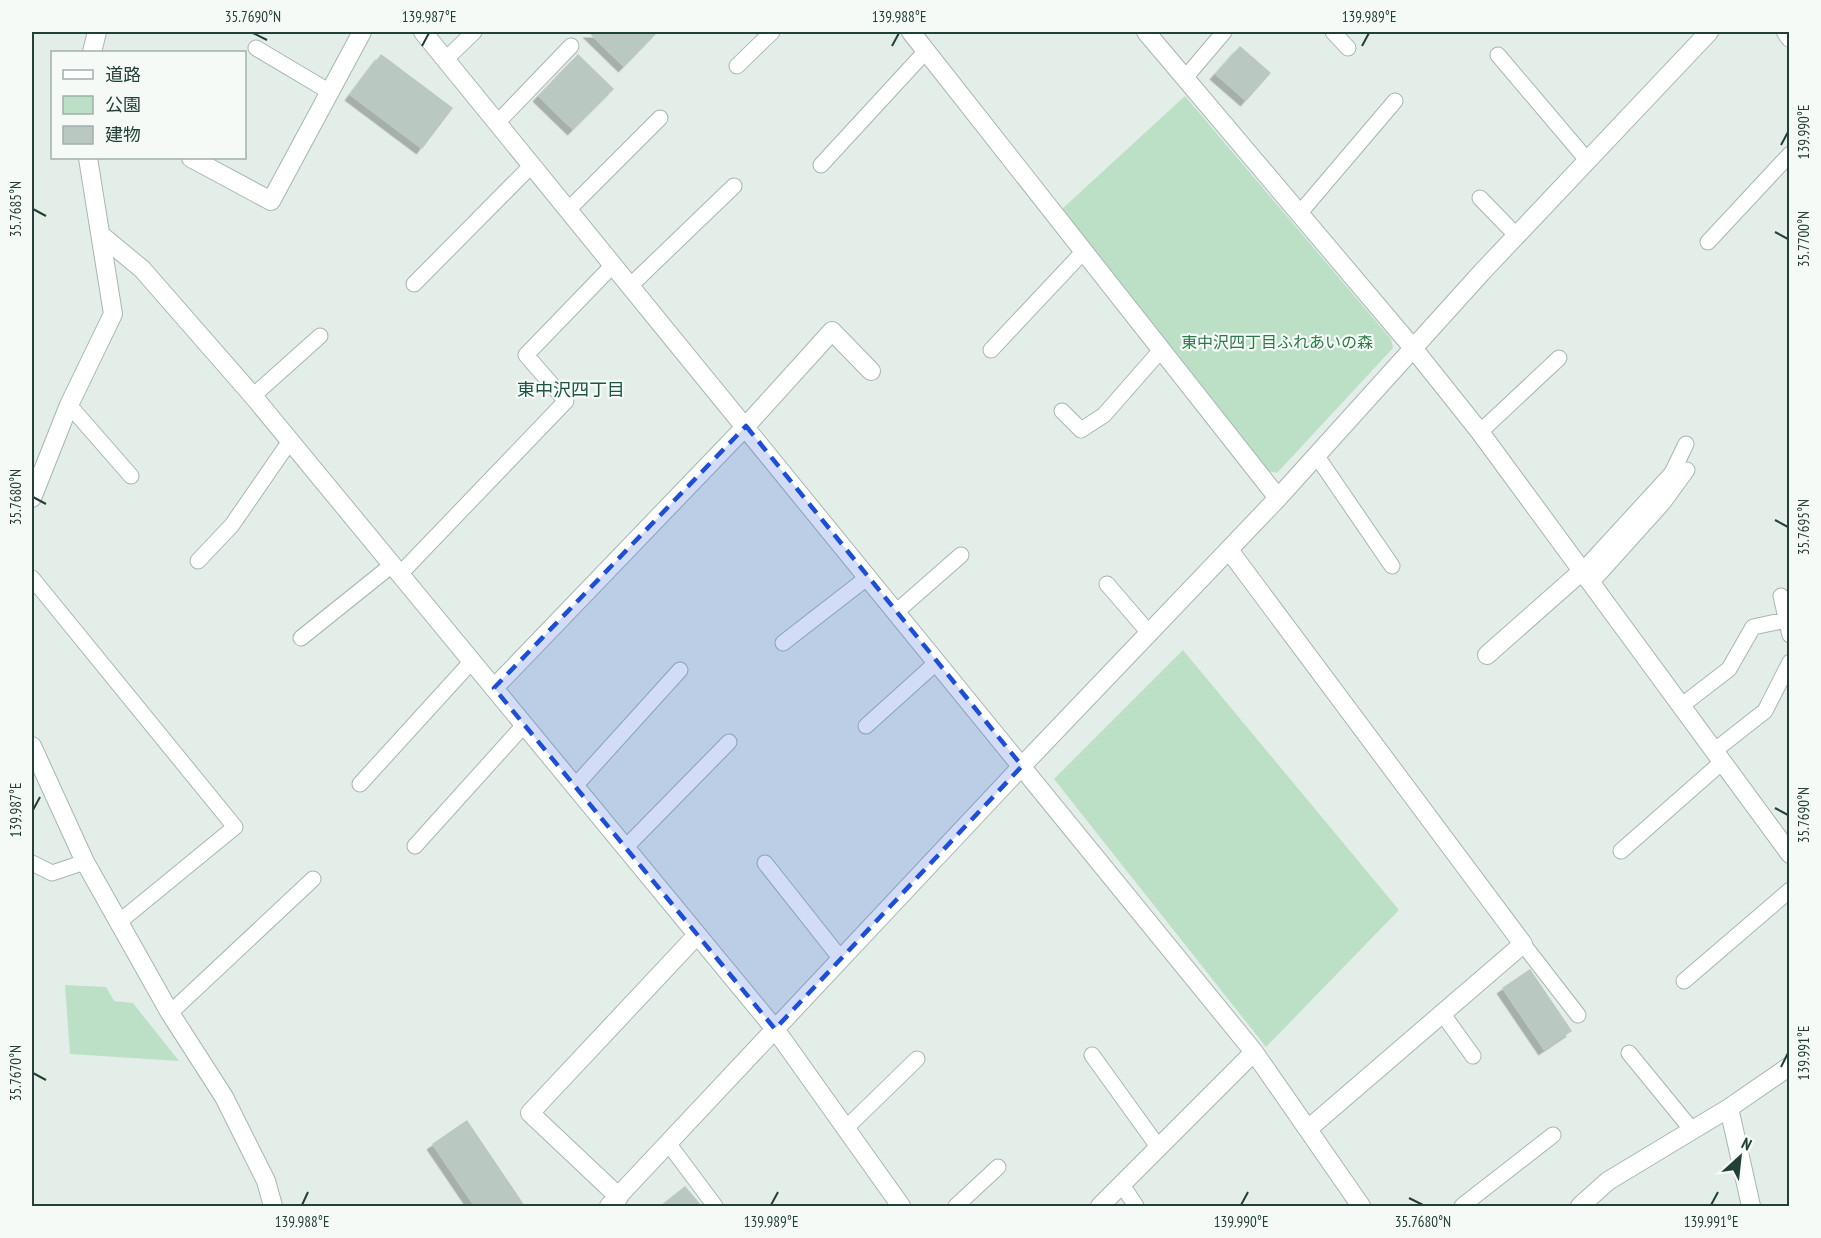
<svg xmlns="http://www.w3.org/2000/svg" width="1821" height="1238" viewBox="0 0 1821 1238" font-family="'PT Sans Narrow','Noto Sans JP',sans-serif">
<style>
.green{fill:#bce0c5}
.building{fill:#b9c9c2;filter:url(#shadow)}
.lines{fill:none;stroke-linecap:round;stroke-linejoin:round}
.lane-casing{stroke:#a6b6b0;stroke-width:17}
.street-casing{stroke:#a6b6b0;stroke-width:20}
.lane{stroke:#fff;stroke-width:15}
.street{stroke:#fff;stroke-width:18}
.marked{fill:#1d4ed8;fill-opacity:0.2;stroke:#1d4ed8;stroke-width:4.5;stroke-dasharray:12 8;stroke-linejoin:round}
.ticks{fill:none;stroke:#224037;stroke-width:2}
.labels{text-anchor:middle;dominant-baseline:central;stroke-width:4.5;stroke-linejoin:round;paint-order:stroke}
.park-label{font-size:16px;fill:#2b7947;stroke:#f5faf7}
.neighbourhood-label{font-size:18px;fill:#1d5445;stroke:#f5faf7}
.neatline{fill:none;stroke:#224037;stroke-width:2}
.ticks-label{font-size:15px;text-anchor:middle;fill:#224037}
</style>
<defs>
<filter id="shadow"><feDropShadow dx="-5.5" dy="5.5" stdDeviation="0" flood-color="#0004"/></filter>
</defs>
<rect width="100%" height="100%" fill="#e4eee9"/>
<path class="green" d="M1185 96 1391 339 1393 348 1277 473 1267 471 1062 209Z
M1183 650 1399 910 1266 1047 1054 779Z
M65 985 106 987 114 1001 133 1003 179 1061 70 1054Z"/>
<path class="building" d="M588 32H658L624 67Z
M1240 46 1271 73 1246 101 1215 74Z
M381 54 453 108 422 149 350 95Z
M578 54 614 89 573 130 538 96Z
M1530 969 1572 1031 1544 1050 1502 988Z
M467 1120 525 1206H474L432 1144Z
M685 1186 702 1206H660Z"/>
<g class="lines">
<defs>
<path id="lane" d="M1333 32 1348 48
M256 48 330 92
M1498 55 1587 160
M446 59 474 32
M737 66 772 32
M1185 78 1224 32
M497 123 571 46
M821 165 926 51
M1480 198 1516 235
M568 210 660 118
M1299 214 1395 101
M1708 242 1790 154
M414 284 532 165
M630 286 734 186
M991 350 1084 251
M253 396 320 336
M69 405 131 476
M1062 411 1081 430 1104 415 1161 350
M1480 432 1559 358
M1316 455 1392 566
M198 561 232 525 290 441
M1582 571 1672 473 1686 444
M400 574 566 401 526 355 613 265
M32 578 235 827 119 922
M1591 583 1663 503 1687 470
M1107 584 1150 634
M1781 596 1790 635
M896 612 961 555
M301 638 392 565
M783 643 868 577
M1681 706 1729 669 1753 627 1786 620
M866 726 937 662
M1714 751 1765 711 1790 662
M360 784 472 661
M575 786 680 670
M415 846 524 725
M625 848 729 742
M1621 851 1722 762
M32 863 52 873 85 862
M765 863 841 959
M1523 944 1578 1015
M1684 981 1790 890
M170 1013 313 879
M1442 1013 1473 1056
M1629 1053 1692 1130
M1092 1055 1159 1148
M845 1129 917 1059
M668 1143 715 1206
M1122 1185 1136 1206
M956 1206 998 1167
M1462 1206 1553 1135"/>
<path id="street" d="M423 32 1254 1052 1361 1206
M911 32 1278 498
M1146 32 1413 348 1480 432 1790 854
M1786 32 1790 38
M92 52 97 32
M191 158 271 201 362 32
M102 236 142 269 253 396 775 1029 901 1206
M32 498 69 405 113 314 88 158
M1229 550 1523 944 1308 1129
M1487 655 1582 571
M494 688 746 426 832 331 871 371
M32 746 85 862 170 1013 224 1097 266 1181 273 1206
M1729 1108 1751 1206
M619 1197 530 1113 697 935
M609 1206 1022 766 1278 498 1482 272 1709 32
M1100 1206 1254 1052
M1580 1206 1608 1181 1729 1108 1790 1066"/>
</defs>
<use href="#lane" class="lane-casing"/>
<use href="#street" class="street-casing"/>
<use href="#lane" class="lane"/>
<use href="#street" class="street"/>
</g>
<path class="marked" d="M746 426 1022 766 775 1029 494 688Z"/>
<path class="ticks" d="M253 33 267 40M422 46 429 33M892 46 899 33M1362 46 1369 33M1781 145 1788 132M33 209 46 216M1775 232 1788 239M33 497 46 504M1775 520 1788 527M1775 808 1788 815M33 810 40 797M1781 1067 1788 1053M33 1073 46 1080M1409 1198 1423 1205M302 1205 308 1192M771 1205 778 1192M1241 1205 1248 1192M1711 1205 1718 1192"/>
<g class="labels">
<g class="park-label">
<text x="1277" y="342">東中沢四丁目ふれあいの森</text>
</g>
<g class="neighbourhood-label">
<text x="571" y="389">東中沢四丁目</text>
</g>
</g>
<rect width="1821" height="1238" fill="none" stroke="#f5faf7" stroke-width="66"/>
<rect x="51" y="51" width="195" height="108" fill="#f5faf7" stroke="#a1b0aa" stroke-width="1.5"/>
<rect x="63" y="70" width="30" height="9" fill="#ffffff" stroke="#a1b0aa" stroke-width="1.5"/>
<text x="105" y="81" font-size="18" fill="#224037">道路</text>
<rect x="63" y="96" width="30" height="18" fill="#bce0c5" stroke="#a1b0aa" stroke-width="1.5"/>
<text x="105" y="111" font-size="18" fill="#224037">公園</text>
<rect x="63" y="126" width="30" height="18" fill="#b9c9c2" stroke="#a1b0aa" stroke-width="1.5"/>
<text x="105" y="141" font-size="18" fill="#224037">建物</text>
<g transform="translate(1740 1157) rotate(27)" stroke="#f5faf7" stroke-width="4.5" paint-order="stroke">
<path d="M0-4.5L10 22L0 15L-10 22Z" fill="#224037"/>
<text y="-9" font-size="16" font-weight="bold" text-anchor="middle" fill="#224037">N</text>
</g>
<rect x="33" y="33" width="1755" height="1172" class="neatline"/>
<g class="ticks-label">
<text x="253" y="22">35.7690°N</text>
<text x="429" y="22">139.987°E</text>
<text x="899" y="22">139.988°E</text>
<text x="1369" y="22">139.989°E</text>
<text transform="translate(1804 132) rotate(-90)" y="5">139.990°E</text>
<text transform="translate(16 209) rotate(-90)" y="5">35.7685°N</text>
<text transform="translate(1804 239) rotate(-90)" y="5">35.7700°N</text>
<text transform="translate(16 497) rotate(-90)" y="5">35.7680°N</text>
<text transform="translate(1804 527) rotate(-90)" y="5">35.7695°N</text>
<text transform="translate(16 810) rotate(-90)" y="5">139.987°E</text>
<text transform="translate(1804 815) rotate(-90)" y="5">35.7690°N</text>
<text transform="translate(1804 1053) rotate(-90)" y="5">139.991°E</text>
<text transform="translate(16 1073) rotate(-90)" y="5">35.7670°N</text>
<text x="302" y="1227">139.988°E</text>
<text x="771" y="1227">139.989°E</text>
<text x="1241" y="1227">139.990°E</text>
<text x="1423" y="1227">35.7680°N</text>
<text x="1711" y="1227">139.991°E</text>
</g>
</svg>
